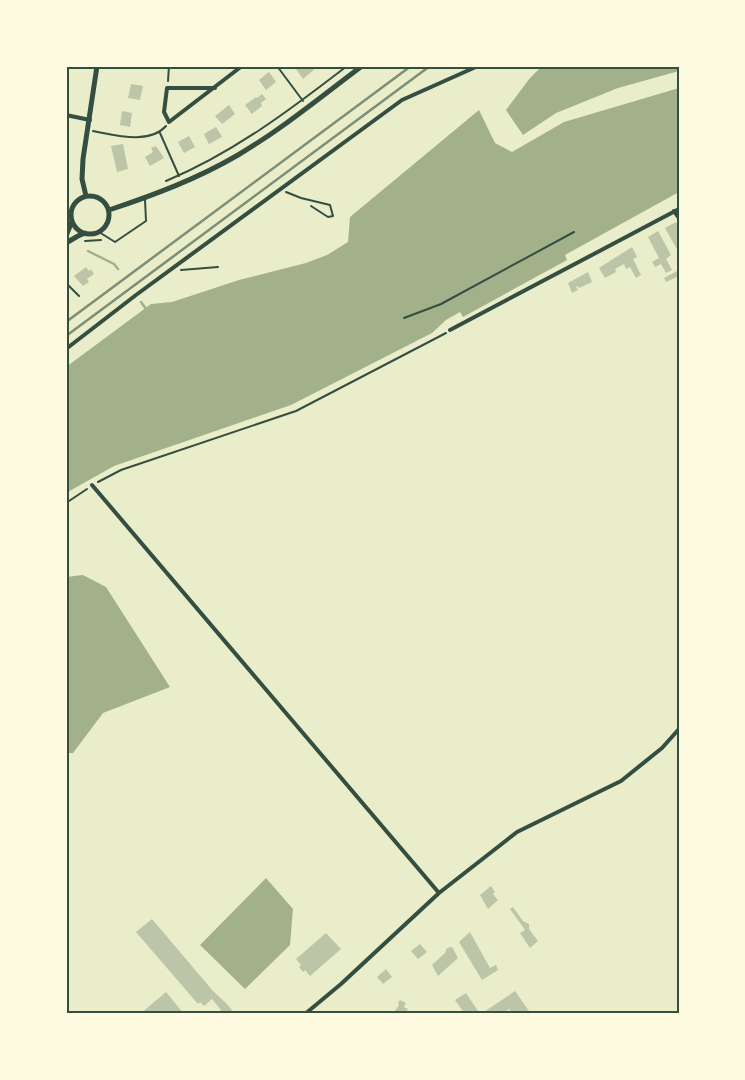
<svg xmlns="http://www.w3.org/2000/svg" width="745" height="1080" viewBox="0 0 745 1080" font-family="Inter,sans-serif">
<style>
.water{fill:#a3b18a}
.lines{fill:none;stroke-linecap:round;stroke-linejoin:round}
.stream{stroke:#a3b18a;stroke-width:2.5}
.building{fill:#bcc5a7}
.path{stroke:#344e41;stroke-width:2}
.service{stroke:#344e41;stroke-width:2}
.minor{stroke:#344e41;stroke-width:4}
.secondary{stroke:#344e41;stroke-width:5}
.rail{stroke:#7c8e77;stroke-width:2.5}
.neatline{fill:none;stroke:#344e41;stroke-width:2}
</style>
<rect width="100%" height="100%" fill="#e9edc9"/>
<path class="water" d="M542 66H679V71L618 88 556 113 523 135 506 110 530 78Z
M679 88V192L565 255 567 260 463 317 460 312 446 320 432 333 291 405 114 466 66 493V367L151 304 172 302 239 280 306 263 327 255 348 242 350 217 479 110 495 143 512 152 564 122Z
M83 575 106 587 170 687 103 713 73 753H66V577Z
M266 878 293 909 290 945 245 989 200 945Z"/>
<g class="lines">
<path class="stream" d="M88 251 114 264 118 269
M141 302 146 309"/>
</g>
<path class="building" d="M300 66H315L316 68 303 79 296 69Z
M269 72 276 82 266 90 259 80Z
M131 84 143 86 140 100 128 98Z
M262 94 266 99 261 103 262 106 252 114 245 105 256 97 257 98Z
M229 105 235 114 222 124 215 116Z
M122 111 132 113 130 127 120 125Z
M216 127 222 137 209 144 204 134Z
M189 136 195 147 184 153 178 142Z
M123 144 128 169 117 172 111 146Z
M156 146 164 158 150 166 145 157 153 152 151 148Z
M676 222 679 228V253L665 228Z
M658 231 671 255 666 259 672 270 666 273 661 264 655 267 652 262 659 258 648 237Z
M632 247 637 257 633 259 641 275 636 278 630 267 626 269 624 264 615 269 616 272 605 278 599 268Z
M86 267 89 271 91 269 94 274 87 279 89 282 83 286 74 276Z
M679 270V276L666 282 664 278Z
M588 272 592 282 579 288 578 286 576 287 578 290 572 293 568 283Z
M491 886 495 892 493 894 498 900 488 909 480 895Z
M513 907 523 921 529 924V929L538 941 530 948 520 933 525 930 510 909Z
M152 919 213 991 227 1004 235 1014H217L221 1010 212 999 204 1006 200 1002 198 1004 136 932Z
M470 932 490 968 496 965 498 970 482 980 459 942Z
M326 933 341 949 310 976 305 970 303 972 299 967 301 965 296 959Z
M420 944 427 952 418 959 411 951Z
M452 947 458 958 438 976 432 965 445 953 447 948Z
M386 969 392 977 383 984 377 977Z
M515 991 531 1014H512L509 1009 503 1014H481Z
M166 992 184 1014H140Z
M466 993 480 1014H465L455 1000Z
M400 1000 406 1003 404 1007 408 1009 405 1014H393L399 1005 398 1003Z"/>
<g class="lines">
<path class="path" d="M277 66 303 101
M168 81 169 66
M93 131C115 135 149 145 166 126
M160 133 179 176
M166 181C233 153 290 110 347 66
M286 192 301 198 330 205 333 216 328 217 311 206
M85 241 101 240
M181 270 218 267
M66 283 79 296
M404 318 441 304 574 232
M98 482 121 470 296 411 446 333
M66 503 87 489"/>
<path class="service" d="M99 232 115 242 146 221 145 200"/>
<path class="minor" d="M215 88H167L164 112 169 122 242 66
M66 115 90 120
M674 211 679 218
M450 330 679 209
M66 349 136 295 402 100 478 66
M92 485 439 893
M305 1014 341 984 439 893 517 832 621 781 662 748 679 729"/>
<path class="secondary" d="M71 215a19 19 0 1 1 38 0a19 19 0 1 1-38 0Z
M86 196 82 179 83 159 97 66
M109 210C154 195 197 179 238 155 282 129 322 96 362 66
M66 236 72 221
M66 243 78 236 85 233"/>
<path class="rail" d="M66 322 411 66
M66 336 430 66"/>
</g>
<rect width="745" height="1080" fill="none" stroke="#fefae0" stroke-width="135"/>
<rect x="68" y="68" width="610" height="944" class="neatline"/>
</svg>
